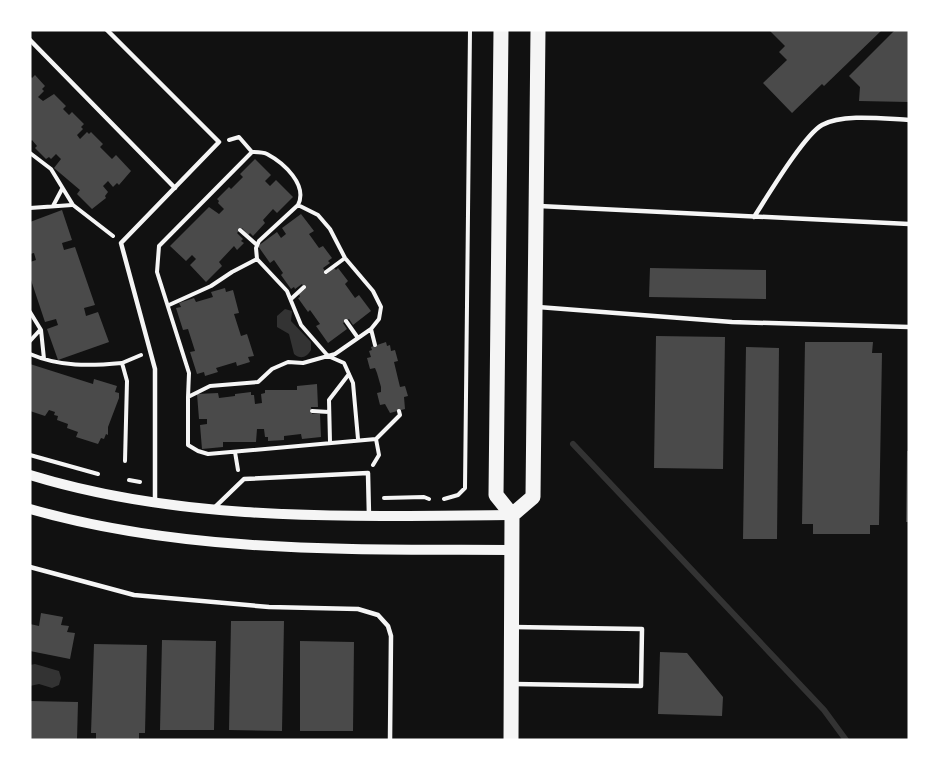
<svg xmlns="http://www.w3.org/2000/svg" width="939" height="770" viewBox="0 0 939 770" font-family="'Archivo Narrow',sans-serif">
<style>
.water{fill:#333}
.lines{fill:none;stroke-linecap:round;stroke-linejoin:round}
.stream{stroke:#333;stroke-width:6}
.building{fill:#4a4a4a}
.path{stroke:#f5f5f5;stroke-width:4}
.service{stroke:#f5f5f5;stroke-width:4.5}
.tertiary{stroke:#f5f5f5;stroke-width:10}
.primary{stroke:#f5f5f5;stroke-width:15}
</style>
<rect width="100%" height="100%" fill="#111"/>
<path class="water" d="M285 309 292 311 291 321 311 342V350C307 357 301 360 294 354L289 334 277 327V316Z
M35 664 59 671 61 678 59 685 52 688 39 684 30 686V665Z"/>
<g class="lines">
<path class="stream" d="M573 444 824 710 846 740"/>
</g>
<path class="building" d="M769 30H882L824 86 822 84 792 113 763 83 787 60 779 52 785 46Z
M895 30H909V102L859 101 860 87 849 76Z
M35 75 45 86 42 89 44 91 38 97 43 101 54 94 66 106 63 109 69 115 72 112 84 124 81 127 83 129 77 135 80 139 87 132 89 134 91 132 103 144 100 147 112 159 116 155 131 171 119 185 117 183 113 187 108 181 103 186 108 192 105 196 106 198 92 209 77 194 80 190 54 168 61 159 56 154 51 159 49 157 46 159 35 148 37 146 32 140 30 142V76L32 78Z
M255 159 271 175 265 181 270 186 276 180 293 197 277 213 273 209 263 220 265 223 253 236 250 233 248 235 242 228 237 233 243 239 241 241 244 243 237 250 234 246 219 262 222 266 206 282 190 265 196 259 192 255 186 261 170 246 209 207 219 214 224 209 218 203 219 201 217 199 229 187 231 189 243 177 240 174Z
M62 210 72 240 62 243 64 250 75 247 95 305 84 308 86 316 98 312 109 342 58 360 47 329 58 325 56 319 45 322 30 277V262L36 260 34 253 30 254V222Z
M301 214 314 231 309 234 319 248 323 246 332 258 328 261 330 263 323 268 327 274 334 268 336 270 338 268 348 281 345 284 355 298 359 295 371 311 353 325 349 319 343 323 347 329 328 343 316 326 320 324 310 310 308 312 298 298 300 297 299 294 305 289 302 284 295 289 294 287 291 289 281 275 283 273 274 260 270 263 258 246 277 232 281 238 286 234 282 228Z
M650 268 766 270V299L649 297Z
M225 288 226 292 233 290 239 313 234 314 241 336 247 334 254 356 248 357 250 362 237 366 236 362 216 368 218 372 205 376 204 372 197 374 190 352 195 351 188 329 183 330 176 308 181 307 179 303 194 298 196 302 213 297 211 292Z
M656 336 725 337 723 469 654 468Z
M386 342 387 346 390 345 391 351 395 350 398 361 394 362 400 387 405 386 408 396 404 397 405 409 390 413 385 404 380 405 377 393 381 392V387L377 373 375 368 370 369 367 358 371 357 369 351 372 350 371 347Z
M805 342H873L872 353H882L879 525H870V534H813V524H802Z
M746 347 779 348 777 539H743Z
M30 364 93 384 94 379 117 386 115 392 119 393V398L108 427V435L106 434 104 439 101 438 98 444 76 437 78 432 67 428 68 424 57 420 58 416 54 415 55 412 49 410 45 416 30 411Z
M317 384 318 407H311L312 414H320L321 437 302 439 301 434 284 436V440L268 441V437H265L264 429H257L256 442H223V447L202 449 200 425 207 424V419H199L197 394 218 393 219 398 235 396V394L251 392V395H254L255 404 262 403 261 394 265 393V390H297V386Z
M907 451H909V522H906Z
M41 613 63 617 61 625 69 626 67 632 75 633 70 659 30 651V624L39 626Z
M231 621H284L282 731 229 730Z
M162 640 216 641 214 730H160Z
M300 641 354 642 353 731H300Z
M94 644 147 645 145 733H139V740H96V733H91Z
M660 652 687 653 723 697 722 716 658 714Z
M30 701 78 702 77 740H30Z"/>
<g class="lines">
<path class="path" d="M229 140 239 137 252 152
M30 153 51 169 73 205 113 236
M298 205 318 215 330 229 345 258 373 291 381 307 379 319 371 329 335 354 303 363 288 362 272 369 258 382 210 386 188 397V445L198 451 208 454 376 439 379 455 373 465
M53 206 62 189
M30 208 72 205
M240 230 257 245
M326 272 345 258
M291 299 304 287
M169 305 211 286 232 272 257 259
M30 312 41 330 44 359
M346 321 358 338
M371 329 375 345
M30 341 40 330
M30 354C60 367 90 366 122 363L127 381 125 461
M122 363 141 355
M188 397 189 373 157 272 159 246 252 152C257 152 263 152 267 154 284 163 308 185 298 205L259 241 256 248 257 259 287 291 301 325 328 356 344 363 353 383 358 439
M312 411 329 412
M376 439 400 415 399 411
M330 442 329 400 349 374
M235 452 238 470
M30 455 98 474
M129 480 140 482
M384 498 424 497 429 499
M444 499 458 495 465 488 470 30"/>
<path class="service" d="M107 30 219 142 121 243 155 369V502
M30 40 175 188
M539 206 909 224
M754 217C767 197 804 135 822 125 843 113 886 119 909 120
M538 307 732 322 909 327
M215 507 244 479 368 473 369 516
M30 567 134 595 269 607 358 609 378 615 388 626 391 636 390 740
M513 627 642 629 641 686 514 684"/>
<path class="tertiary" d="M30 475C186 523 350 516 512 515
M30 509C187 554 351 549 513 550"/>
<path class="primary" d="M501 30 496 495 512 515 511 740
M512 515 533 497 538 30"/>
</g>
<rect width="939" height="770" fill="none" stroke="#ffffff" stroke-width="63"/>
</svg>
